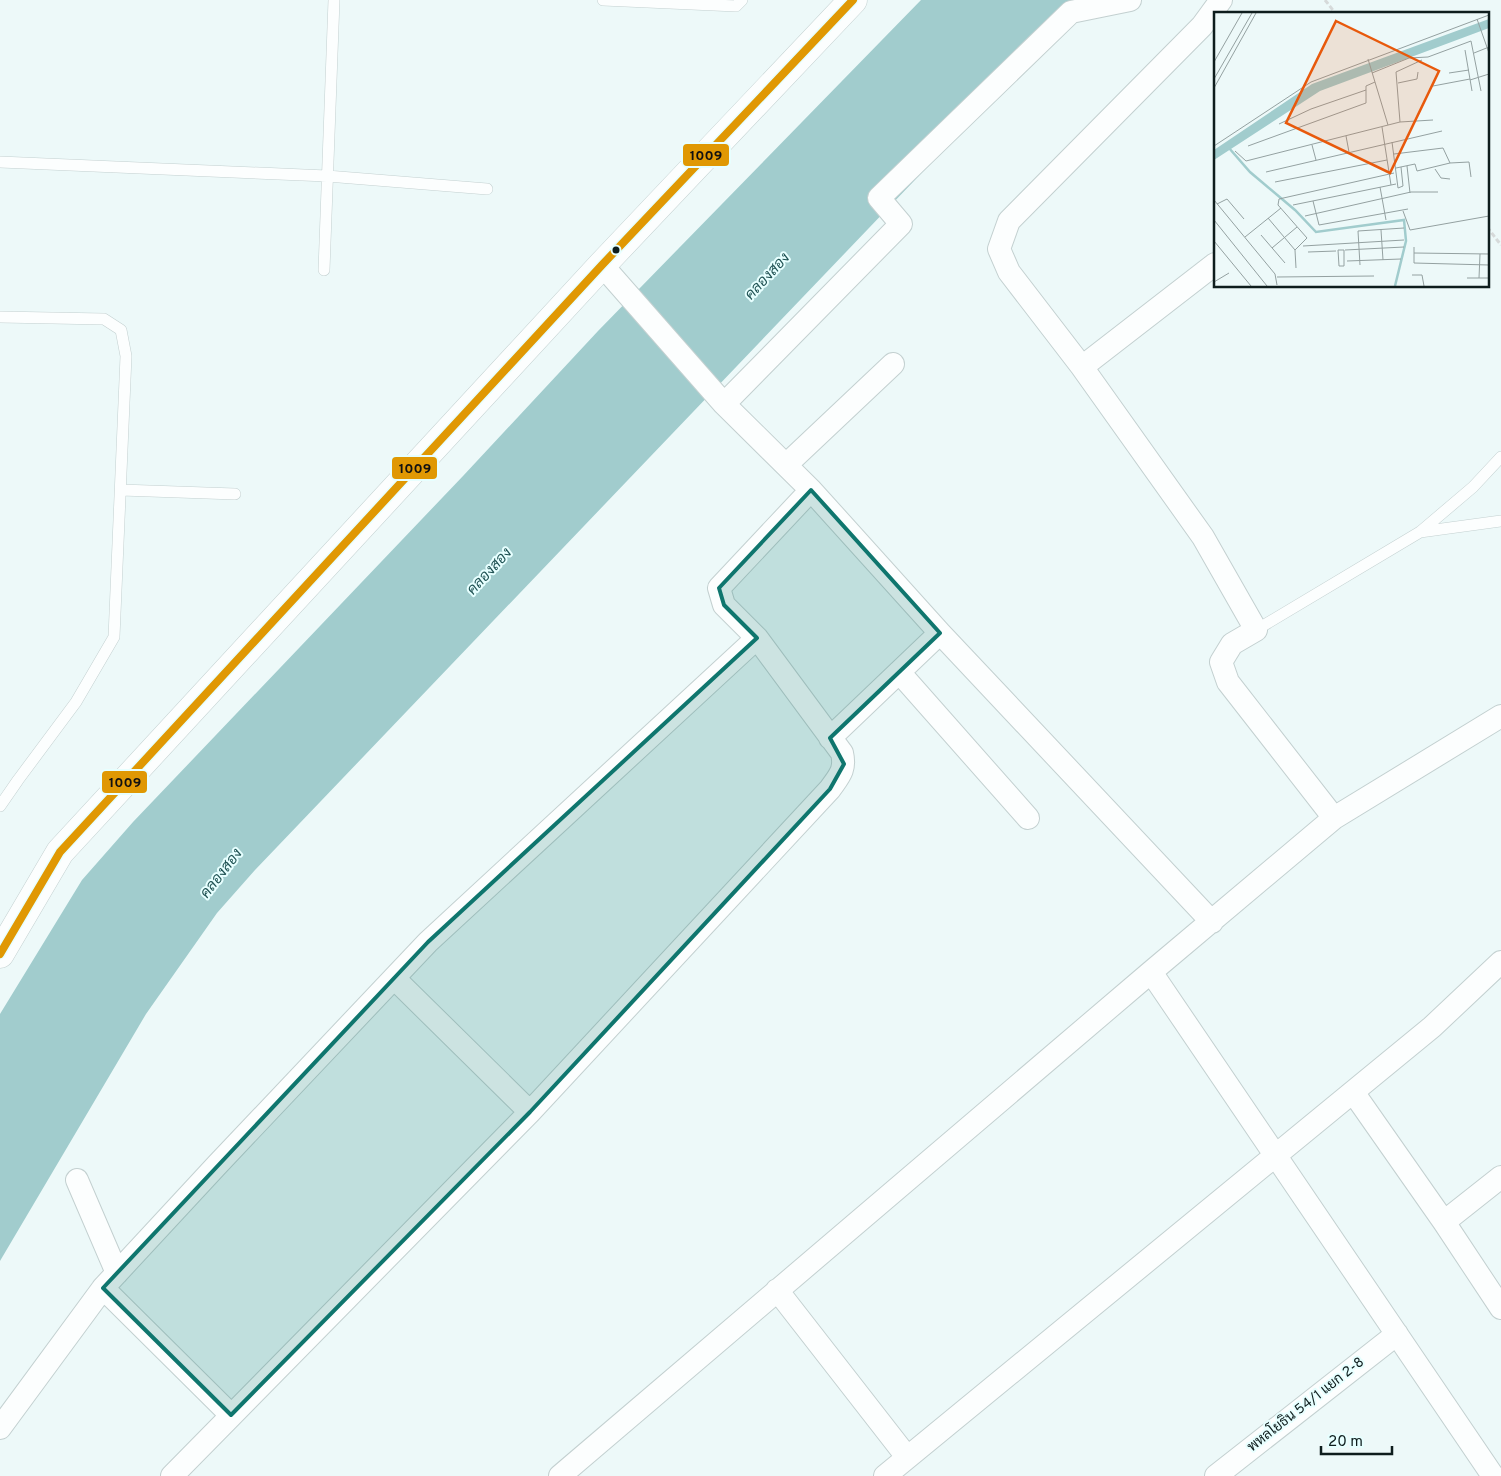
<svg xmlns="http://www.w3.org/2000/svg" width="1501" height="1476" viewBox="0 0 1501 1476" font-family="Overpass,Sarabun,sans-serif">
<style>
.water{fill:#a1cccd}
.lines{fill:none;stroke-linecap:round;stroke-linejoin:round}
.service-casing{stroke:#c3d0d0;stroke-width:12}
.minor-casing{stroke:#c3d0d0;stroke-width:24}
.tertiary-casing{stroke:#c3d0d0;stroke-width:29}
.path{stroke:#d6dada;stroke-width:3;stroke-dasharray:5 2.5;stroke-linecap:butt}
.service{stroke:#fcfefe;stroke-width:11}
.minor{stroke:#fcfefe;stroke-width:22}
.tertiary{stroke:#fcfefe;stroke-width:28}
.bus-1-casing{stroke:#e7ffff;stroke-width:11}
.bus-1{stroke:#e09803;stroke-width:8}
.marked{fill:#0f766e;fill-opacity:0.2;stroke:#0f766e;stroke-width:4;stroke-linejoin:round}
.bus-dot{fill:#0e1d1d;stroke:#e7ffff;stroke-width:2}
.labels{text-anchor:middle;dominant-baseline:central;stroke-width:4;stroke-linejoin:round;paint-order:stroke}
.street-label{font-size:14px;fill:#0e1d1d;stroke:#e7ffff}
.water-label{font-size:15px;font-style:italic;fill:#1f5253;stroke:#e7ffff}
.inset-river{fill:none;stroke:#a1cccd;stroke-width:2.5}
.inset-road{fill:none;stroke:#94a1a1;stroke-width:1}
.view{fill:#e8590c;fill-opacity:0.15;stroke:#e8590c;stroke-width:2.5}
.inset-edge{fill:none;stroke:#0e1d1d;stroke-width:2.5}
.line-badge{stroke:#e7ffff;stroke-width:2}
.pale-badge-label{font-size:14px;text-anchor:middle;font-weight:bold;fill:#111}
</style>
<rect width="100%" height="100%" fill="#edf9f9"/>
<path class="water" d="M921 0H1087L255 870 217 913 146 1014 0 1261V1014L82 880 133 822 463 476 598 331Z"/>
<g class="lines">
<defs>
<path id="service" d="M603 0 736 6 742 0
M0 162 327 176 487 189
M324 270 334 0
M0 317 104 319 121 330 126 356 114 637 76 702 18 780 0 806
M121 490 235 494
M1420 532 1501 521
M1256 630 1420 532 1473 487 1501 457"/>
<path id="minor" d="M1221 0 1202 26 1009 221 999 249 1009 272 1082 367 1203 537 1256 630 1232 644 1221 662 1228 682 1334 818
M602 265 724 404 811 490 940 633 1212 922
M1082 367 1215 264
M724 404 901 224 879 198 1071 12 1130 0
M786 465 893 364
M899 672 1028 818
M830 738 940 633
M1151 972 1493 1476
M394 978 530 1112
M1353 1092 1444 1222 1501 1308
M77 1180 117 1273
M1444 1222 1501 1177
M103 1288 231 1415
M777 1290 907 1457
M0 1428 103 1288 217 1165 428 942 757 638
M172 1476 530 1112 830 789C839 776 846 770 842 753L757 638 724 605 719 588 811 490
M560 1476 1151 972 1334 818 1501 716
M885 1476 1432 1027 1501 962
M1216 1476 1397 1334"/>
<path id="tertiary" d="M0 954 60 852 602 265 853 0"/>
</defs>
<use href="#service" class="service-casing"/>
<use href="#minor" class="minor-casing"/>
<use href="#tertiary" class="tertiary-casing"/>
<path class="path" d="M1325 0 1336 14
M1487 227 1501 245"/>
<use href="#service" class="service"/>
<use href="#minor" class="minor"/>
<use href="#tertiary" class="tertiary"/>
<defs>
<path id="bus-1" d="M0 954 60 852 602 265 853 0"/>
</defs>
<use href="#bus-1" class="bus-1-casing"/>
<use href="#bus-1" class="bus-1"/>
</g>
<path class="marked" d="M811 490 940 633 830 738 844 764 830 789 530 1112 231 1415 103 1288 428 942 757 638 724 605 719 588Z"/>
<circle class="bus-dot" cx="616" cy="250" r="4.5"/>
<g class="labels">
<g class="street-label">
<text transform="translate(1306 1405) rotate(-38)">พหลโยธิน 54/1 แยก 2-8</text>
</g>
<g class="water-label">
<text transform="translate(768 277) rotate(-47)">คลองสอง</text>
<text transform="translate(490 572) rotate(-47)">คลองสอง</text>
<text transform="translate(222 874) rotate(-52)">คลองสอง</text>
</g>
</g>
<g transform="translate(1214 12)">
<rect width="275" height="275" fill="#edf9f9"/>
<path d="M275 7V16L106 79 0 148V138L98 72Z" fill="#a1cccd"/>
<path class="inset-river" d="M15 136 36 160 81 198 102 220 190 208 192 229 181 274"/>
<path class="inset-road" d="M263 7 275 41M251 38 258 79M260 41 275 35M154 47 174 113M0 50 28 1M158 61 195 46 214 45 257 29 267 79M235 61 255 58M0 67 38 1M256 68 275 62M184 71 203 67 204 60M219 74 256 67M0 76 42 1M186 110 182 60 208 48M65 112 97 97 152 78M168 115 177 173M132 124 135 140M178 130 184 176 189 174 187 155M98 133 102 148M0 134 97 70 275 3M34 134 152 91V74L161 70M21 139 32 149 186 110 219 108M180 142 229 136 236 151M193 154 196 181M182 156 201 152 203 159 236 151 255 150 257 165M221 157 227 166 236 167M52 160 228 119M61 170 173 148M166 175 172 208M0 188 61 262 63 273M99 189 105 213 194 197M3 192 13 187 30 207M79 193 182 172M189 199 196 218 275 204M91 204 197 180H224M54 206 81 238 82 256M0 208 53 274M167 218 169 248M47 223 71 251M31 225 67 196M0 229 37 274M89 234 190 228M200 235V251L275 253M58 236 83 215M81 238 93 226 64 193 65 187 180 161M124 238H130V254H125ZM131 238 190 235M94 240 122 239M200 241 275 242M133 249 187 247M146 253 144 219 190 216M198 263H208L210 274M63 265 160 264M253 266H275M265 266 266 242M0 270 15 261"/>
<path class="view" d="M122 9 225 59 176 161 72 111Z"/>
<rect width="275" height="275" class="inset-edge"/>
</g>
<g class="line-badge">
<rect x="682" y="143" width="48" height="24" rx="5" fill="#e09803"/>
<rect x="391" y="456" width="47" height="24" rx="5" fill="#e09803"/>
<rect x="101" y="770" width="47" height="24" rx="5" fill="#e09803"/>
</g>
<g class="pale-badge-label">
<text x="706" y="160">1009</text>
<text x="415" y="473">1009</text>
<text x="125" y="787">1009</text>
</g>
<path d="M1321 1446v8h71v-8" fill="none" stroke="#0e1d1d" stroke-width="2.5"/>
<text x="1328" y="1446" font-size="15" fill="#0e1d1d" stroke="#e7ffff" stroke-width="4" paint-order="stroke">20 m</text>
</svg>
